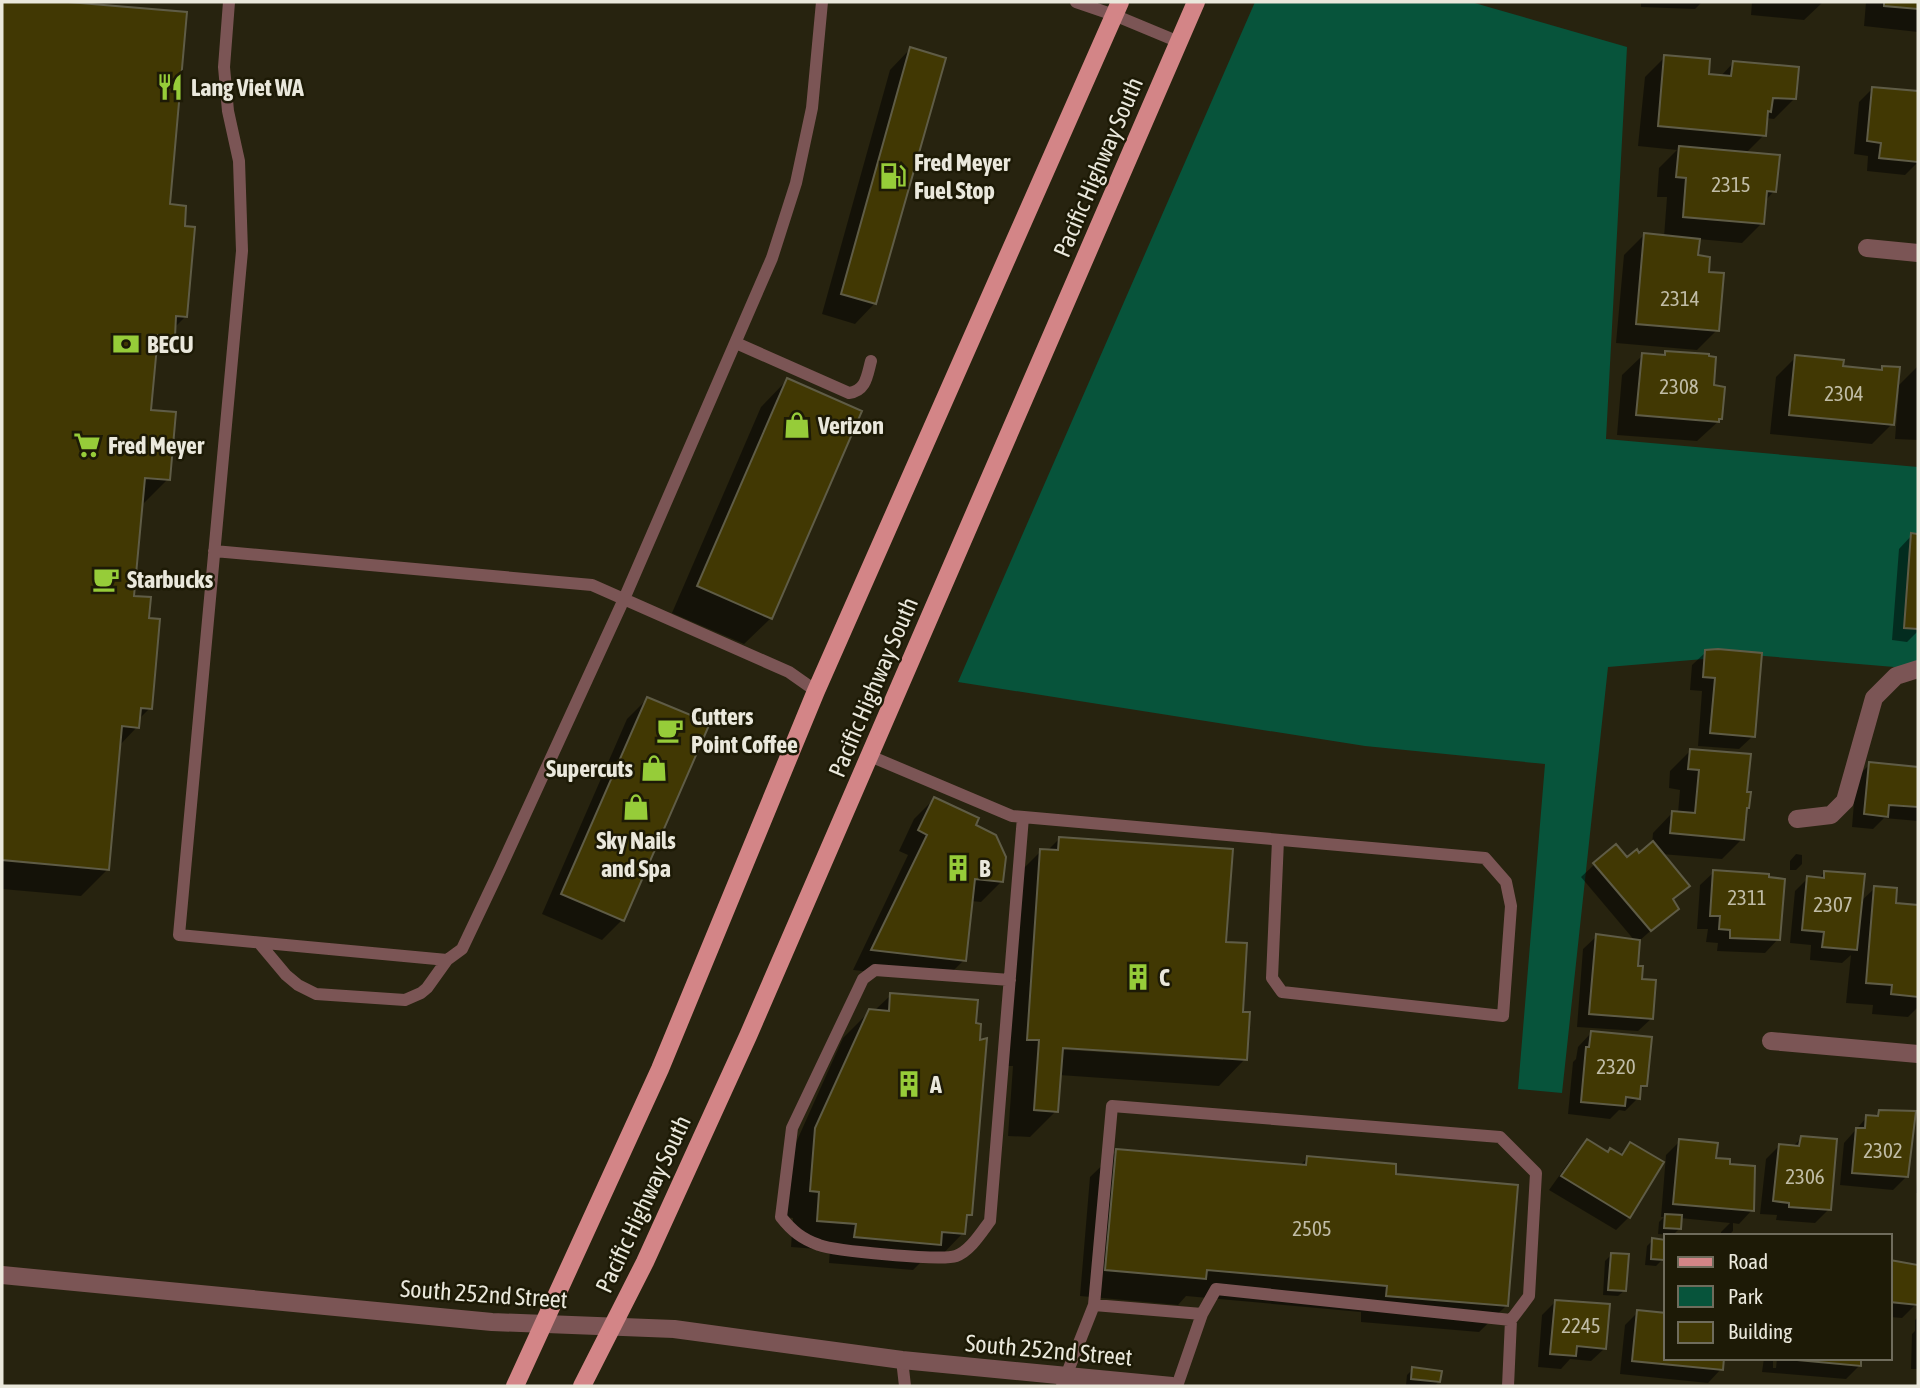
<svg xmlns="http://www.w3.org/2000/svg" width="1920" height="1388" viewBox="0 0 1920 1388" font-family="'Asap Condensed',sans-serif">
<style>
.green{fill:#07543b}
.shadow{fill:#0007;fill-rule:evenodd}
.building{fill:#413803;stroke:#5f5c46;stroke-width:2}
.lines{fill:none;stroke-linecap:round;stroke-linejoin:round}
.service{stroke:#7b5555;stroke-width:12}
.minor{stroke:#7b5555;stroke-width:18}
.primary{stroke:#d38587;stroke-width:18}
.labels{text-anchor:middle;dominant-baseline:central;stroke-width:5;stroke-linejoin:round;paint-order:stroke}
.number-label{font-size:21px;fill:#c0bca6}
.poi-label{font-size:24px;font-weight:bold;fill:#eae8dc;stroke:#1d1a06;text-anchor:start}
.street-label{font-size:24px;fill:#eae8dc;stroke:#1d1a06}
</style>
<rect width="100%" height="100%" fill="#27230f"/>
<path class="green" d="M1255 2H1471L1627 47 1606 439 1918 467V669L1752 655 1608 667 1562 1093 1518 1089 1545 764 1365 746 958 682Z"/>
<path class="shadow" d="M2 2H48L185 14 168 206 186 316 174 328 173 336 154 354 149 411 168 479 141 506 132 597 147 619 150 708 138 720 137 727 119 746 108 869 81 896 2 889Z
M1641 2H1702L1695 9 1641 7Z
M1752 2H1823L1804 20 1751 15Z
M1866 2H1918V32L1864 26Z
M910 49 875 303 855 324 822 314 890 70Z
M1665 57 1707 76 1720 77 1733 63 1794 99 1774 119 1766 118 1764 135 1746 153 1774 191 1765 201 1762 223 1742 243 1698 239 1696 257 1717 330 1697 350 1616 343 1624 255 1644 235 1664 237 1667 197H1657L1659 168 1677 150 1638 146 1645 77Z
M1873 88 1918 93V162L1905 175 1867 171 1868 156 1854 154 1859 102Z
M1666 352 1712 386 1721 419 1697 441 1617 435 1622 375 1643 355 1662 356Z
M1796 357 1841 368 1879 372 1883 368 1896 388 1918 366V440L1895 439 1899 390H1896L1892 424 1872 444 1770 434 1776 377Z
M787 380 771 618 744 644 672 613 761 407Z
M1912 535 1918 536V631L1907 642 1892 640 1899 549Z
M1706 652 1753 736 1739 749 1698 746 1702 691 1690 690 1692 665Z
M647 699 622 920 602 940 542 914 627 719Z
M1690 751 1745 810 1742 839 1722 859 1661 854 1687 885 1672 901 1676 908 1638 942 1636 967 1652 1018 1638 1031 1577 1027 1583 949 1597 936 1635 941 1581 877 1595 864 1627 860 1639 855 1652 845 1653 833 1673 812 1678 813 1680 790 1669 788 1670 771Z
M1870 764 1918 769V821L1884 818 1873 829 1852 827 1856 778Z
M934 799 974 826 1001 882 981 902 971 901 964 960 944 980 853 970 908 855 899 851 914 819Z
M1059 839 1225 943 1241 1013 1245 1059 1219 1086 1059 1075 1056 1111 1030 1137 1008 1136 1013 1066H1002L1015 877 1041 851H1047ZM1054 1045 1223 1057V1060L1054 1049Z
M1796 854 1802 855V864L1796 870H1790V861Z
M1714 872 1778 939 1765 953 1717 951 1718 943 1706 942 1708 929H1697L1700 885Z
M1825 872 1860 902 1875 888 1894 905 1918 907V1007L1908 1017 1872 1014 1873 1005 1846 1003 1851 955 1842 963 1810 960 1811 945 1790 943 1795 891 1808 878 1818 879Z
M891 995 974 1025 978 1042 970 1214 964 1220 963 1233 937 1260 924 1259 913 1270 829 1263 830 1250 791 1247 793 1218 785 1217 790 1156 843 1038 870 1011H874Z
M1591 1033 1645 1085 1639 1092 1638 1098 1625 1111 1619 1110 1610 1119 1568 1114 1573 1062 1576 1059 1578 1047Z
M1879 1112 1907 1176 1893 1190 1840 1185 1844 1143 1867 1117H1874Z
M1802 1138 1829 1209 1815 1223 1776 1220 1777 1215 1760 1214 1766 1159 1779 1146 1792 1147Z
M1587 1141 1608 1153 1619 1155 1630 1144 1629 1217 1616 1230 1549 1190 1574 1155Z
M1680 1141 1715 1160 1752 1210 1739 1224 1733 1223V1231L1728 1236H1721V1232L1730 1223 1680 1218 1679 1229 1673 1235 1658 1234 1659 1222 1664 1217H1661L1666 1155Z
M1117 1151 1299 1167 1307 1158 1506 1306 1479 1332 1361 1322V1312L1186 1296 1178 1305 1080 1296 1090 1177Z
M1918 1163V1193H1916Z
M1653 1240 1663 1259 1656 1266 1645 1265 1647 1246Z
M1611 1255 1625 1290 1618 1296 1603 1295 1605 1261Z
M1890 1261 1918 1266 1916 1304 1902 1318 1890 1317Z
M1555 1302 1605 1348 1591 1361 1570 1359 1561 1369 1538 1367 1542 1315Z
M1638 1312 1666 1314V1358L1721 1369 1708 1383 1620 1374 1625 1325Z
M1918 1317V1369H1911L1912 1334 1915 1331V1320Z
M1764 1358H1773V1368H1776L1777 1358H1860L1859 1366 1846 1379 1762 1372Z
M1413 1369 1439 1382 1434 1386 1406 1385 1407 1375Z"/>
<path class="building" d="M2 2H68L187 12 170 204 186 206 185 226 195 227 187 317 176 316 175 337 158 335 151 410 176 412 170 480 145 478 134 596 151 597 149 618 160 619 152 709 141 708 139 728 122 726 109 870 2 860Z
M1884 2H1918V9L1884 6Z
M910 47 946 58 876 304 841 294Z
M1664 55 1710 59 1709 74 1731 76 1733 61 1799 67 1796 99 1773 98 1771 112 1768 111 1766 136 1658 126Z
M1872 87 1918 91V162L1879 158 1881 143 1867 141Z
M1679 146 1780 155 1776 192 1767 191 1764 224 1683 217 1686 178 1676 177Z
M1644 233 1700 239 1698 255 1710 257 1709 272 1724 273 1719 331 1636 324Z
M1665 351 1709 354V356L1716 357 1714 385 1725 387 1722 419H1719V422L1636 415 1642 353 1665 355Z
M1795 355 1844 360 1843 366 1882 370V366L1900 367 1894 425 1789 415Z
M787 378 862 411 772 619 697 586Z
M1911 533 1918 534V629L1904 628Z
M1718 649 1762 653 1755 737 1710 733 1715 678 1703 677 1705 650Z
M647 697 710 723 624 921 561 894Z
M1690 749 1751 754 1747 792H1751L1749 808H1747L1744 840 1670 833 1672 811 1695 813 1699 770 1688 769Z
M1869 762 1918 767V807L1889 805 1888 817 1864 814Z
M934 797 979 818 976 825 996 835 1006 857 1003 882 975 879 966 961 871 950 927 835 918 830Z
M934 797 979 818 976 825 996 835 1006 857 1003 882 975 879 966 961 871 950 927 835 918 830Z
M1059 837 1233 849 1226 942 1247 943 1243 1012H1250L1247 1060 1063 1048 1058 1112 1034 1110 1039 1040H1027L1040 849 1058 850Z
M1059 837 1233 849 1226 942 1247 943 1243 1012H1250L1247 1060 1063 1048 1058 1112 1034 1110 1039 1040H1027L1040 849 1058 850Z
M1653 841 1690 886 1673 899 1679 909 1651 931 1593 863 1616 844 1627 857 1637 849 1639 853Z
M1713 870 1769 874V877L1785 879 1780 940 1730 938V930L1719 929 1720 916H1710Z
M1824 871 1865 874 1857 950 1822 947 1824 932 1802 930 1807 876 1824 878Z
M1874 886 1897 888 1896 903 1918 905V997L1891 994 1892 985 1866 983Z
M1596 934 1640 940 1638 966H1643L1642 979 1656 980 1653 1019 1589 1014Z
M890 993 978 1000 976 1023 981 1024 980 1040 987 1038 972 1215H967L965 1234 942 1232 941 1245 854 1237 856 1224 817 1221 819 1192 810 1191 815 1128 869 1009 889 1011Z
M890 993 978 1000 976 1023 981 1024 980 1040 987 1038 972 1215H967L965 1234 942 1232 941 1245 854 1237 856 1224 817 1221 819 1192 810 1191 815 1128 869 1009 889 1011Z
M1591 1031 1652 1037 1647 1086H1641L1640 1099 1626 1097 1625 1106 1581 1102 1586 1047H1589Z
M1879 1110 1916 1111 1908 1177 1852 1173 1856 1128H1865L1866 1115 1878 1116Z
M1801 1136 1837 1139 1831 1210 1789 1207V1203L1773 1201 1779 1144 1799 1146Z
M1587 1139 1608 1152 1610 1148 1622 1155 1630 1142 1664 1162 1630 1218 1561 1176Z
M1679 1139 1718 1143 1716 1158 1730 1159V1164L1755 1166 1754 1211 1673 1204Z
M1116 1149 1306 1165 1307 1156 1396 1164V1174L1518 1185 1508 1306 1386 1296 1387 1286 1207 1270 1206 1279 1105 1270Z
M1665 1214 1682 1215 1681 1229 1664 1228Z
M1652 1238 1666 1240 1664 1260 1651 1259Z
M1611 1253 1629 1254 1626 1291 1608 1290Z
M1890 1260 1918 1265V1305L1890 1302Z
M1555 1300 1610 1304 1606 1349 1577 1346 1576 1356 1550 1354Z
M1637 1310 1666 1313V1358H1724L1723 1370 1632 1361Z
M1775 1358H1861V1366Z
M1412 1367 1442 1371 1440 1382 1411 1379Z"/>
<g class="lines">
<path class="service" d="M229 2 224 67 228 111 239 161 242 251 179 935 447 960 462 949 500 869 624 599 772 258 796 183 812 108 822 2
M1076 2 1114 15 1179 42
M736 343 849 393C866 391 867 376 871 361
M214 551 592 585 789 672 816 691
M870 756 1012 816 1485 858 1506 882 1511 906 1503 1016 1282 992 1272 978 1278 840
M260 944 286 975 298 985 316 994 405 1000 421 993 427 988 447 960
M1010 980 875 970 863 979 792 1128 781 1217C792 1231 802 1239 819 1245 834 1251 942 1261 956 1256 970 1251 981 1233 990 1221L1023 817
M1094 1305 1112 1106 1500 1137 1536 1173 1529 1296 1511 1320
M902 1360 905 1386
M1062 1386 1094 1305 1202 1314 1216 1289 1511 1320 1508 1386
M1177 1386 1202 1314"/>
<path class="minor" d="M1867 248 1918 253
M1797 819 1831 815 1845 801 1874 698 1896 676 1918 669
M1771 1041 1918 1054
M2 1275 492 1322 674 1329 902 1360 1172 1386"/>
<path class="primary" d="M515 1386 660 1069 816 691 1120 2
M582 1386 645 1262 748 1036 1196 2"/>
</g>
<defs>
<symbol id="restaurant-bare" viewBox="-9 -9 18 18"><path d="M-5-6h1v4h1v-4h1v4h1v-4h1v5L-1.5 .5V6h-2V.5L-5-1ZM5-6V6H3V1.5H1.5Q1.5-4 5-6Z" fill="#96cc39" stroke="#1d1a06" stroke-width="2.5" paint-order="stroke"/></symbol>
<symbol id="fuel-bare" viewBox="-9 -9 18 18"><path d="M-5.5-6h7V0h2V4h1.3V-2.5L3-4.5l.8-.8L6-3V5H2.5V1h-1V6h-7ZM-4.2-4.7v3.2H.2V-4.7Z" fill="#96cc39" stroke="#1d1a06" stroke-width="2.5" paint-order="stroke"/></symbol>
<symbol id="bank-bare" viewBox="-9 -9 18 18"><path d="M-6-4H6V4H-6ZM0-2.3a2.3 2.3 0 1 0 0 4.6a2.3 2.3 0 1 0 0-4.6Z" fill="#96cc39" stroke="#1d1a06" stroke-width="2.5" paint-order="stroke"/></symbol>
<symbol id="shop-bare" viewBox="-9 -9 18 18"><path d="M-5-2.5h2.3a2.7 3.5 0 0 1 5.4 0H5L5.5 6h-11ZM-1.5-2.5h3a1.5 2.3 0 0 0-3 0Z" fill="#96cc39" stroke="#1d1a06" stroke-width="2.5" paint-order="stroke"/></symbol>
<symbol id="supermarket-bare" viewBox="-9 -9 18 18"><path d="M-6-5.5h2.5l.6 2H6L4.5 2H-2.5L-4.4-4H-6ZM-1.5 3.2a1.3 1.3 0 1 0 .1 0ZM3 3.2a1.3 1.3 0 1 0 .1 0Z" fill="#96cc39" stroke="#1d1a06" stroke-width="2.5" paint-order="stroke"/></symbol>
<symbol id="cafe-bare" viewBox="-9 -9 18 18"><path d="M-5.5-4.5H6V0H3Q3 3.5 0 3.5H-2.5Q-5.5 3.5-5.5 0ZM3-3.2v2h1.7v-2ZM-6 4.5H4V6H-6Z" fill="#96cc39" stroke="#1d1a06" stroke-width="2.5" paint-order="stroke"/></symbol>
<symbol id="building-bare" viewBox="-9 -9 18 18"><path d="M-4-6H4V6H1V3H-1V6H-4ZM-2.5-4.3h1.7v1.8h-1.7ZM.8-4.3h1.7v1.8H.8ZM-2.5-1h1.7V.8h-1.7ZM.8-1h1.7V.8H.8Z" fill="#96cc39" stroke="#1d1a06" stroke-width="2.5" paint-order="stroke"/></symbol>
</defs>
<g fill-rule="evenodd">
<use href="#restaurant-bare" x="151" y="68" width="38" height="38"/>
<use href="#fuel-bare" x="874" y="157" width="38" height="38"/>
<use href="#bank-bare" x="107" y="325" width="38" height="38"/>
<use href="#shop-bare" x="778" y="406" width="38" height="38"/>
<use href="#supermarket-bare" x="68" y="426" width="38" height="38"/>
<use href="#cafe-bare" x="87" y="560" width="38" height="38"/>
<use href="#cafe-bare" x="651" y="711" width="38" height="38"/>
<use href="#shop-bare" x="635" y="749" width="38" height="38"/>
<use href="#shop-bare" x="617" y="788" width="38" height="38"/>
<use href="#building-bare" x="939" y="849" width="38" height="38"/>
<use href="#building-bare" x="1119" y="958" width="38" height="38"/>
<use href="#building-bare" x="890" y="1065" width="38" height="38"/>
</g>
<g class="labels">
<g class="number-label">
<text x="1731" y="184">2315</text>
<text x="1680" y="298">2314</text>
<text x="1679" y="386">2308</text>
<text x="1844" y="393">2304</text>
<text x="1747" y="897">2311</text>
<text x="1833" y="904">2307</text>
<text x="1616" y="1066">2320</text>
<text x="1883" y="1150">2302</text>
<text x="1805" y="1176">2306</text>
<text x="1312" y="1228">2505</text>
<text x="1581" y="1325">2245</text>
</g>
<g class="poi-label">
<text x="191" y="87">Lang Viet WA</text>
<text x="914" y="162">Fred Meyer<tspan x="914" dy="28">Fuel Stop</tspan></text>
<text x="147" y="344">BECU</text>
<text x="818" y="425">Verizon</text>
<text x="108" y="445">Fred Meyer</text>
<text x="127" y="579">Starbucks</text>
<text x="691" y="716">Cutters<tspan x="691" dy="28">Point Coffee</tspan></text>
<text x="633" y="768" text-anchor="end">Supercuts</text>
<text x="636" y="840" text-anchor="middle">Sky Nails<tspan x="636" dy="28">and Spa</tspan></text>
<text x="979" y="868">B</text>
<text x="1159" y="977">C</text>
<text x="930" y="1084">A</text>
</g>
<g class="street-label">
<text transform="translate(1098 167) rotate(-67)">Pacific Highway South</text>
<text transform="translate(873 687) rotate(-67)">Pacific Highway South</text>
<text transform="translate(643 1204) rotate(-65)">Pacific Highway South</text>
<text transform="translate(484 1294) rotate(4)">South 252nd Street</text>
<text transform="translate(1049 1350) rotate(5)">South 252nd Street</text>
</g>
</g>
<rect width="1920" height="1388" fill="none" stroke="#eae8dc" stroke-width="7"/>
<rect x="1664" y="1234" width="228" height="126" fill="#1d1a06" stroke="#6f6c5c" stroke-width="2"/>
<rect x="1678" y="1257" width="35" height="10" fill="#d38587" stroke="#6f6c5c" stroke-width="2"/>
<text x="1728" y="1269" font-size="21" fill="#eae8dc">Road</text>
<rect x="1678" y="1286" width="35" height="21" fill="#07543b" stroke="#6f6c5c" stroke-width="2"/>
<text x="1728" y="1304" font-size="21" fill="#eae8dc">Park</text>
<rect x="1678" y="1322" width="35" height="21" fill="#413803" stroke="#6f6c5c" stroke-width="2"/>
<text x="1728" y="1339" font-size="21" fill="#eae8dc">Building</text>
</svg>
